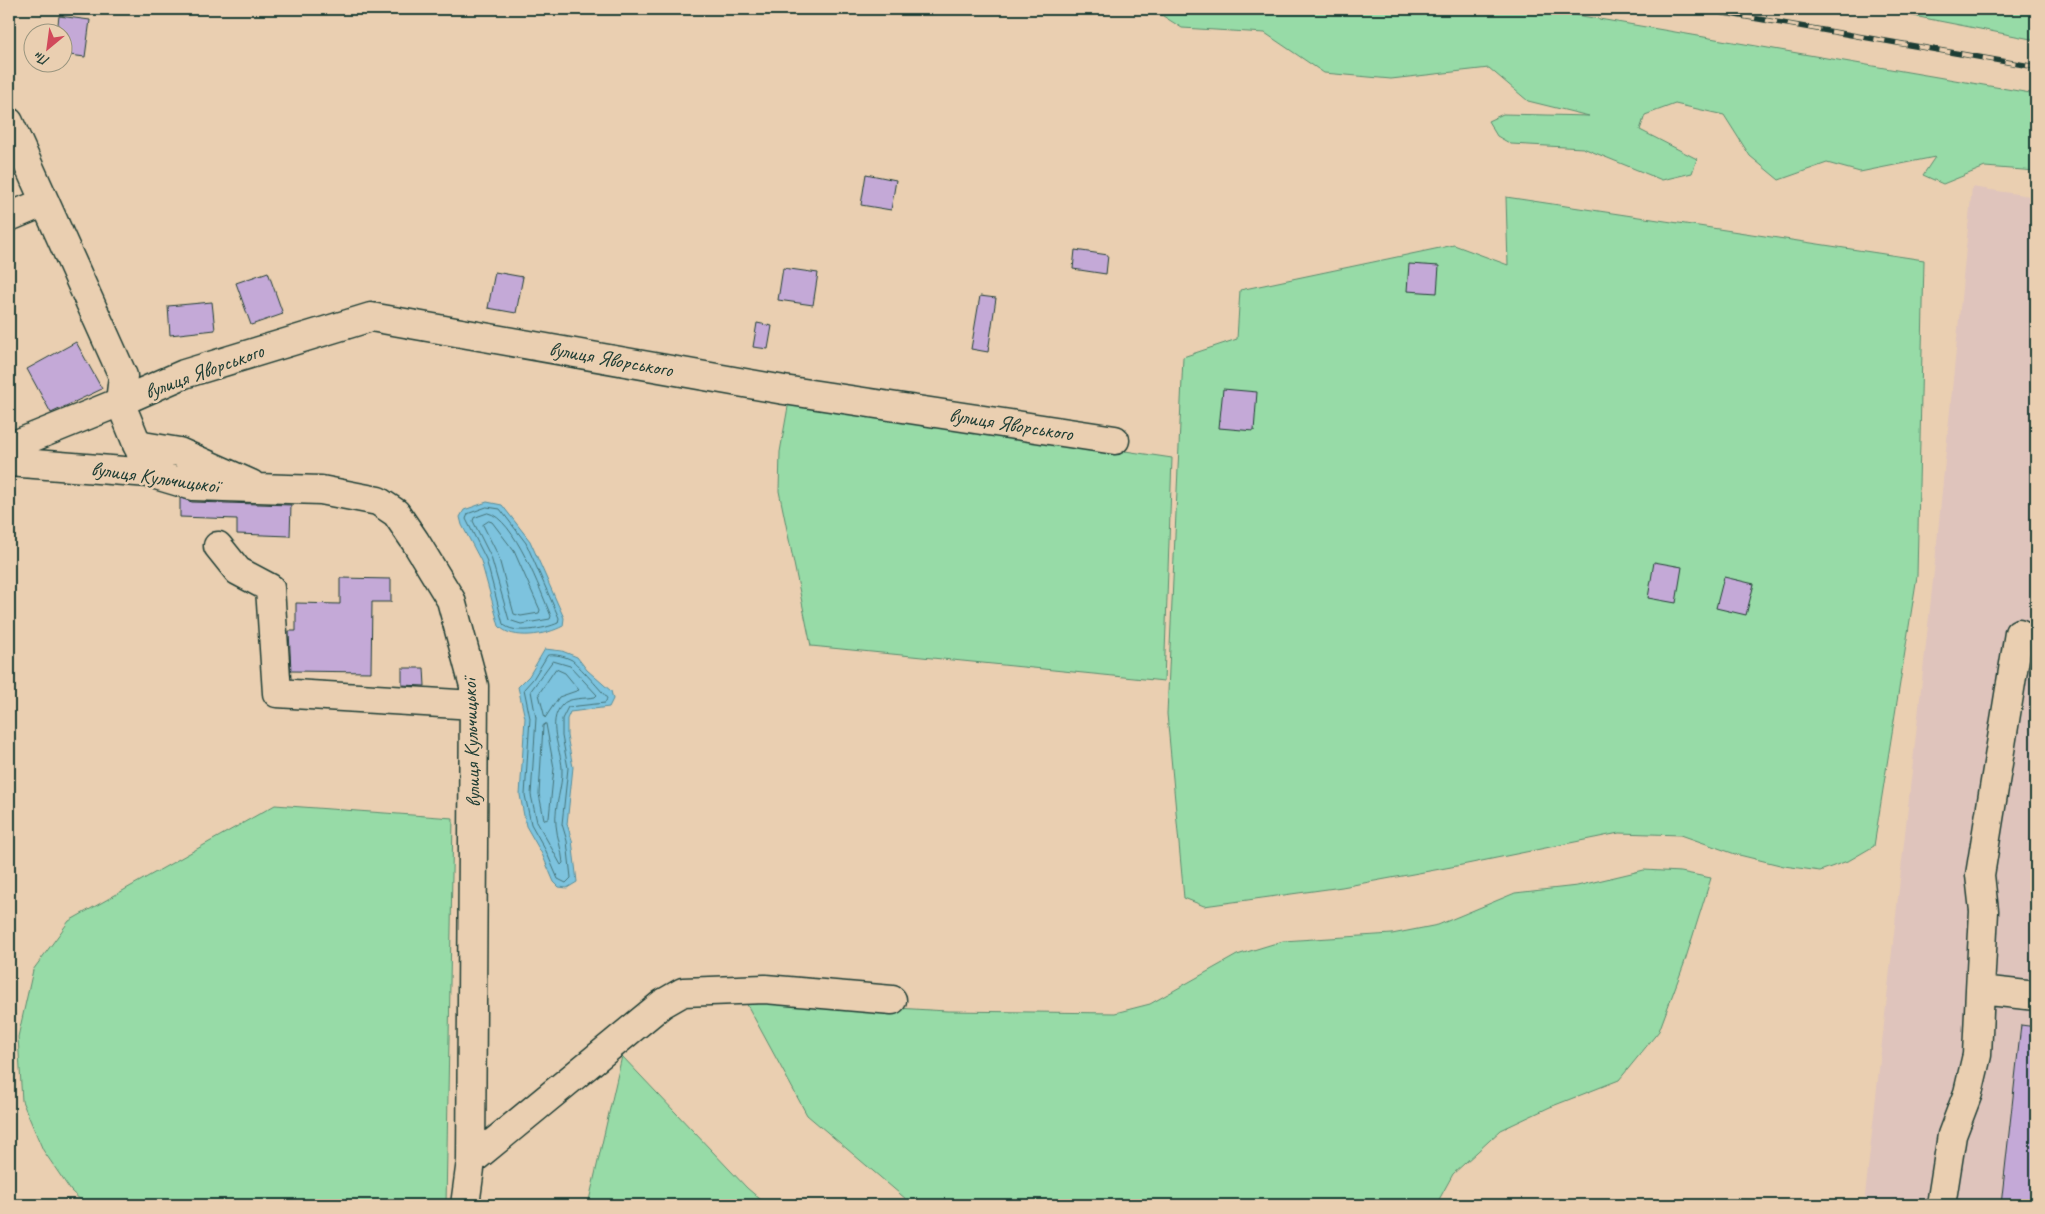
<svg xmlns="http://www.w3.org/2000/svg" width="2045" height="1214" viewBox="0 0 2045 1214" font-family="Caveat,sans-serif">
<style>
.built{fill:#dfc4bc}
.green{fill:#97dba7;stroke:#5b8c6e}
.water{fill:#7dc3de;stroke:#578d9a}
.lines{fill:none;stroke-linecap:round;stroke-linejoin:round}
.shore{stroke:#457378;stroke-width:1}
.building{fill:#c4a9d7;stroke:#1f3d34}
.minor-casing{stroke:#1f3d34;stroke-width:31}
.minor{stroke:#eacfb1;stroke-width:28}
.rail-casing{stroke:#1f3d34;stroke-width:5.5}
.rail{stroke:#eacfb1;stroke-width:4;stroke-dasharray:11;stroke-linecap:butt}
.labels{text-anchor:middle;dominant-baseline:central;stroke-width:5;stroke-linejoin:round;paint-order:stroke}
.street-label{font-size:21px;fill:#1f3d34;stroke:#eacfb1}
</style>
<rect width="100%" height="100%" fill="#eacfb1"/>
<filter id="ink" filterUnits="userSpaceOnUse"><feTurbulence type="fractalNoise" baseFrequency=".02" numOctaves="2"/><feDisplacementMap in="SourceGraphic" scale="10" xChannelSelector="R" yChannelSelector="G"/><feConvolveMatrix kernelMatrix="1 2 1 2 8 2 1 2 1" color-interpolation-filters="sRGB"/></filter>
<g filter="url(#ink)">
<path class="built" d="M1972 187 2036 197V1205H1864L1935 562Z"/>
<path class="green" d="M1152 9H1541L2036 94V171L1985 167 1943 184 1923 175 1935 157 1860 172 1827 163 1779 180 1750 156 1724 115 1675 104 1645 115 1640 130 1697 159 1692 173 1662 180 1583 148 1511 144 1497 136 1488 121 1503 114 1589 116 1528 101 1489 68 1391 79 1324 73 1265 33 1182 28Z
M1878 9H2036V40Z
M1506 197 1924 260 1917 576 1874 846 1850 860 1820 871 1784 866 1735 854 1681 835 1619 833 1462 865 1342 887 1204 906 1184 898 1167 714 1183 357 1237 339 1240 290 1454 245 1508 265Z
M789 401 1172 458 1164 681 811 646 779 491 780 452Z
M275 805 453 818 446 1205H86L71 1191 43 1150 22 1101 18 1037 33 970 69 921Z
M1644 870 1681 872 1711 878 1684 964 1659 1031 1619 1080 1550 1107 1501 1130 1453 1174 1436 1205H913L807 1115 744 999 947 1011 1115 1013 1150 1004 1237 955 1283 941 1392 934 1438 925 1515 893 1577 886Z
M622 1056 747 1188 767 1205H588Z"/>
<path class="water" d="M487 502 502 505 530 541 564 618 563 626C547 635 512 641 499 626L481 561 462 525 460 517 464 510Z
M545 649 562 651 577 657 587 670 611 691 613 699 609 707 570 712 567 719V736L573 767 567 824 572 840 577 882 567 888 559 887 554 882 542 854 526 826 520 795 525 718 518 687 529 676Z"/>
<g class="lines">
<path class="shore" d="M487 507 500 509 526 543 559 618 558 623C545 629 513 635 503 624L486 559 466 519 468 514Z
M488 513C514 518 541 592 551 616L550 619 521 624 509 620 491 557 473 521 474 518Z
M489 521 492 522 514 551 540 610 539 613 521 616 514 614 498 555 483 525Z
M548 655C556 654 564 656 572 660 575 662 607 696 607 699L605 703 568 707 562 719V736L568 768 562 824 567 841 571 878 566 883 558 879 546 851 531 824 525 795 530 718 524 689 533 679Z
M553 661 570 666 597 695 595 697C586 699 568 697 562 705 546 722 561 749 562 768 563 787 554 806 556 825 557 838 562 850 563 863L561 865 537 822 531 795 536 718 531 691Z
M556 669 565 673 579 690 559 697 545 718 539 694Z
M546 724 554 768 549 818 546 820 544 819 539 794 543 726Z"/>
</g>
<path class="building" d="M59 16 90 20 85 57 62 54V32H57Z
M866 174 896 180 891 210 861 205Z
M1075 250 1108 255 1106 274 1073 269Z
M1409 264 1439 266 1437 293 1407 291Z
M783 268 818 273 813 305 778 300Z
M268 272 283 314 251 325 236 283Z
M495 272 523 277 516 313 488 308Z
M980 296 996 298 988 352 971 349Z
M212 302 215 330 170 335 168 306Z
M757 323 772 326 768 349 753 347Z
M76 342 102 389 51 413 27 369Z
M1223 389 1257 392 1254 431 1219 428Z
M180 498 192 502 291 505 290 536 237 534V519L180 517Z
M1654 562 1682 567 1676 603 1648 598Z
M1724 577 1754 584 1746 615 1716 608Z
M340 578 391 579V602H372L371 672 291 671 289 631H296V603L340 604Z
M402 668H424L425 686 402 685Z
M2021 1025 2036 1027V1205H2001Z"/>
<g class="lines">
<defs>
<path id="minor" d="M9 122 123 376 120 402 9 447
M9 217 45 202
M137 445 179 452 251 484
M9 462 149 473 193 486 321 490 378 501 396 513 415 541 451 600 474 686 471 1161 465 1205
M149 473 120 402 184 374 371 317 784 390 1115 440
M218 546 238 571 270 588 277 693 474 705
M1980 990 1984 911 1980 875 2019 633
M471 1161 662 1004 683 992 765 989 892 1000
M1941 1205 1952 1135 1968 1093 1977 1055 1980 990 2036 996"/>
</defs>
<use href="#minor" class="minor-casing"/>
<use href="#minor" class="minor"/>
<defs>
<path id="rail" d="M1701 9 2036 67"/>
</defs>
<use href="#rail" class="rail-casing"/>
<use href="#rail" class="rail"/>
</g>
</g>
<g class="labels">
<g class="street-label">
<text transform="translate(611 359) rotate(10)">вулиця Яворського</text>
<text transform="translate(204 371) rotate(-20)">вулиця Яворського</text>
<text transform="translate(1011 424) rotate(9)">вулиця Яворського</text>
<text transform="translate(155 477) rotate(8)">вулиця Кульчицької</text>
<text transform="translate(471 743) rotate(-92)">вулиця Кульчицької</text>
</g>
</g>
<rect width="2045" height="1214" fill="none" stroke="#eacfb1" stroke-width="30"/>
<rect x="15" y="15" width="2015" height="1184" fill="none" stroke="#1f3d34" stroke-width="2" filter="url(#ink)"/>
<g transform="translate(48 48) rotate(209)"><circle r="24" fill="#eacfb1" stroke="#99957f"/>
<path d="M0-4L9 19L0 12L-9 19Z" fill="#d1495b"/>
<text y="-8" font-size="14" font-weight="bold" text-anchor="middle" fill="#1f3d34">Пн</text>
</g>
</svg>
